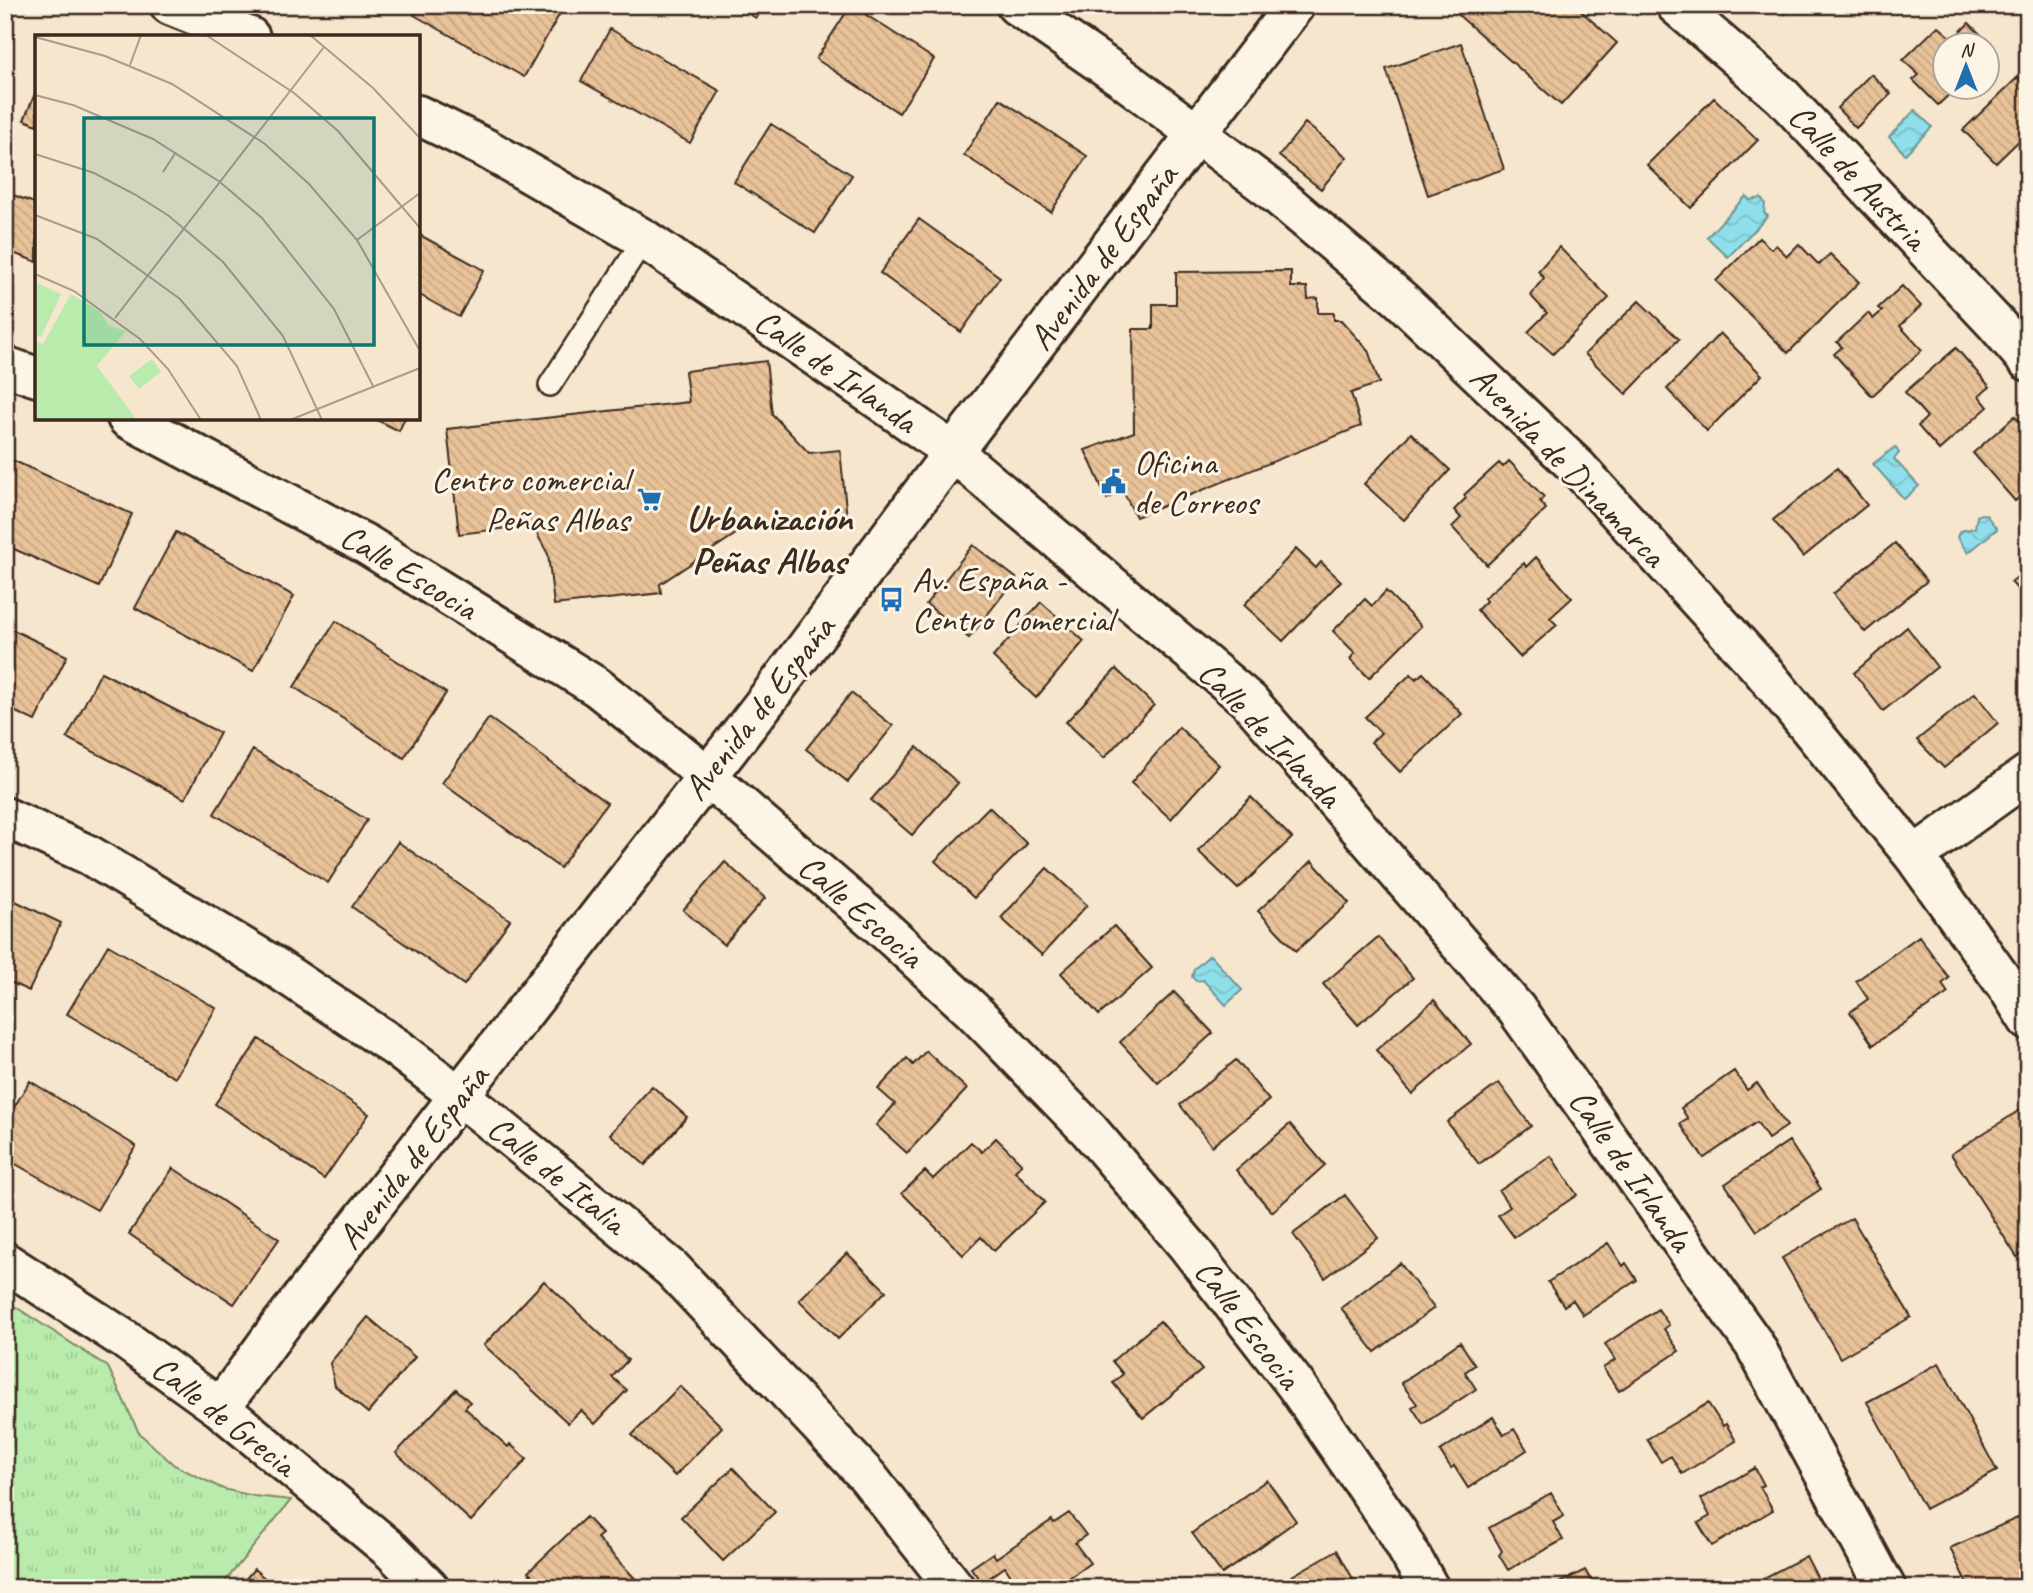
<svg xmlns="http://www.w3.org/2000/svg" width="2033" height="1593" viewBox="0 0 2033 1593" font-family="Caveat,sans-serif">
<style>
.grass{fill:url(#grass-tufts);stroke:#7a8a65;stroke-width:2}
.water{fill:url(#water-waves);stroke:#6d9798;stroke-width:2}
.building{fill:url(#building-back-hatch);stroke:#3b2a1e;stroke-width:2}
.lines{fill:none;stroke-linecap:round;stroke-linejoin:round}
.lane-casing{stroke:#3b2a1e;stroke-width:26}
.street-casing{stroke:#3b2a1e;stroke-width:44}
.lane{stroke:#fcf5e5;stroke-width:21}
.street{stroke:#fcf5e5;stroke-width:38}
.labels{text-anchor:middle;dominant-baseline:central;stroke-width:6;stroke-linejoin:round;paint-order:stroke}
.street-label{font-size:35px;fill:#3b2a1e;stroke:#fcf5e5}
.poi-label{font-size:35px;fill:#3b2a1e;stroke:#fcf5e5;text-anchor:start}
.neighbourhood-label{font-size:37px;font-weight:bold;fill:#3b2a1e;stroke:#fcf5e5}
.inset-road{fill:none;stroke:#ab9b88;stroke-width:2}
.view{fill:#0f766e;fill-opacity:0.15;stroke:#0f766e;stroke-width:3.5}
.inset-edge{fill:none;stroke:#3b2a1e;stroke-width:3.5}
</style>
<defs>
<pattern id="grass-tufts" width="24" height="20" patternUnits="userSpaceOnUse" patternTransform="scale(1.75)"><rect width="24" height="20" fill="#b8ebac"/><path d="M3 7l-1-3M5 7V3M7 7l1-3M15 17l-1-3M17 17v-4M19 17l1-3" fill="none" stroke="#9fca94"/></pattern>
<pattern id="water-waves" width="16" height="10" patternUnits="userSpaceOnUse" patternTransform="scale(1.75)"><rect width="16" height="10" fill="#8fdfea"/><path d="M0 5q4-4 8 0t8 0" fill="none" stroke="#7cc0c8"/></pattern>
<pattern id="building-back-hatch" width="6" height="6" patternUnits="userSpaceOnUse" patternTransform="scale(1.75)"><rect width="6" height="6" fill="#e8c299"/><path d="M-1 5l2 2M0 0l6 6M5-1l2 2" fill="none" stroke="#c8a783"/></pattern>
</defs>
<rect width="100%" height="100%" fill="#f6e6ce"/>
<filter id="ink" filterUnits="userSpaceOnUse"><feTurbulence type="fractalNoise" baseFrequency=".0143" numOctaves="2"/><feDisplacementMap in="SourceGraphic" scale="14" xChannelSelector="R" yChannelSelector="G"/><feConvolveMatrix kernelMatrix="1 2 1 2 8 2 1 2 1" color-interpolation-filters="sRGB"/></filter>
<g filter="url(#ink)">
<path class="grass" d="M5 1300 108 1367 139 1433 174 1465 223 1489 254 1496 291 1500 220 1588H5Z"/>
<path class="water" d="M1915 110 1932 127 1905 154 1889 137Z
M1746 196 1750 200 1761 198 1765 203 1764 213 1768 216 1728 257 1707 237Z
M1895 447 1899 453 1894 459 1919 486 1904 499 1873 464Z
M1981 514 1986 515 1997 529 1968 553 1957 537 1960 531 1975 528 1977 516Z
M1210 955 1242 990 1226 1005 1203 980 1196 981 1192 977 1194 969Z"/>
<path class="building" d="M420 5H559L563 8 524 77 414 15Z
M733 5H763L756 18Z
M851 5 934 59 899 113 816 59Z
M1574 5 1617 43 1561 105 1448 6Z
M1776 5H1793L1785 14Z
M1969 23 1990 44 1988 47 1946 46V88H1956L1938 105 1913 80 1919 75 1903 60 1938 26 1953 39Z
M610 29 720 91 690 143 581 81Z
M1461 43 1504 169 1428 195 1386 69Z
M5 54 12 56 5 77Z
M1871 74 1891 94 1856 128 1837 108Z
M2018 77 2028 87V132L1996 163 1963 130Z
M37 89V125L24 120Z
M1714 98 1758 140 1691 208 1647 165Z
M1000 99 1087 156 1051 212 964 155Z
M1305 123 1347 157 1321 189 1279 156Z
M771 124 852 175 815 233 734 182Z
M5 192 37 204V262L5 250Z
M919 219 1000 277 961 332 880 273Z
M418 234 484 270 459 317 418 294Z
M1759 238 1771 249 1776 245 1787 256 1799 244 1819 265 1830 254 1859 282 1788 353 1716 281Z
M1559 247 1609 298 1553 354 1528 332 1547 313 1530 295 1544 278 1538 271Z
M1291 271V287H1307L1308 299 1318 298V313H1334V320H1341L1368 350 1379 383 1351 393 1361 426 1136 517 1123 491 1107 499 1085 450 1134 432 1133 329H1153V304H1176V272Z
M1902 286 1921 306 1900 326 1922 350 1872 396 1834 354 1842 347 1837 342 1868 313 1873 319 1882 311 1878 308Z
M1639 301 1679 339 1626 394 1585 354Z
M1720 333 1762 375 1707 431 1667 389Z
M1956 348 1990 387 1979 396 1988 407 1939 450 1918 426 1927 417 1905 392Z
M766 361 772 414 809 453 840 450 847 518 742 530 660 584 661 593 554 605 548 554 532 525 459 534 447 429 689 402 685 371Z
M2015 416 2028 430V490L2015 501 1973 453Z
M373 418H405L399 431Z
M1411 433 1450 470 1404 520 1364 484Z
M12 460 132 514 99 587 5 545V476Z
M1509 461 1544 497 1540 501 1546 509 1487 565 1452 527 1461 518 1454 510 1466 498 1464 495 1499 463 1503 467Z
M1837 468 1867 505 1803 557 1773 520Z
M176 532 294 596 253 671 135 608Z
M1895 543 1927 581 1865 632 1833 594Z
M973 545 1016 578 969 638 926 604Z
M1296 549 1316 568 1321 562 1341 581 1283 641 1244 605Z
M1536 557 1572 598 1550 618 1557 625 1520 657 1477 610 1486 601 1484 598 1524 563 1526 567Z
M2028 568V601L2011 582Z
M1386 591 1421 626 1369 678 1350 659 1355 653 1333 631 1365 599 1372 606Z
M1041 602 1084 641 1036 698 993 657Z
M336 621 446 693 404 758 294 687Z
M5 626 67 656 35 721 5 707Z
M1907 627 1937 667 1883 711 1854 673Z
M1116 669 1154 705 1104 758 1066 722Z
M101 672 220 733 185 799 67 738Z
M1423 673 1462 714 1400 772 1371 742 1381 733 1365 717 1411 674 1416 679Z
M851 693 893 726 848 782 806 749Z
M1975 693 1998 723 1944 768 1917 740Z
M489 718 607 803 560 868 442 783Z
M1179 727 1219 765 1171 819 1131 783Z
M917 747 958 783 912 835 871 800Z
M253 750 367 820 328 883 214 814Z
M1251 797 1292 838 1238 889 1198 851Z
M989 807 1027 844 974 898 935 861Z
M398 842 510 920 464 985 352 907Z
M1312 861 1349 903 1296 951 1258 911Z
M725 862 765 898 724 945 683 910Z
M1047 868 1087 905 1042 955 1001 918Z
M5 896 61 923 29 991 5 980Z
M1114 926 1152 968 1099 1015 1061 973Z
M1919 936 1949 978 1942 984 1948 993 1873 1045 1850 1012 1868 999 1856 981Z
M1378 937 1413 978 1358 1025 1323 984Z
M108 945 216 1008 175 1078 67 1014Z
M1174 992 1213 1033 1158 1083 1120 1042Z
M1434 1000 1471 1044 1412 1094 1376 1050Z
M259 1039 369 1114 324 1179 215 1104Z
M926 1051 967 1089 907 1153 876 1125 895 1104 878 1089 907 1058 913 1065Z
M1236 1060 1269 1100 1212 1146 1180 1105Z
M1734 1071 1747 1090 1757 1083 1787 1126 1768 1139 1757 1122 1704 1158 1680 1124 1688 1119 1681 1108Z
M30 1081 136 1146 97 1210 5 1158V1122Z
M1499 1083 1531 1126 1479 1164 1447 1122Z
M652 1086 687 1117 645 1165 610 1134Z
M2020 1110 2028 1122V1250L2017 1257 1951 1154Z
M1290 1124 1325 1165 1272 1212 1236 1170Z
M996 1138 1022 1164 1015 1171 1045 1202 994 1251 981 1237 963 1255 902 1193 925 1171 933 1179 971 1142 982 1152Z
M1789 1141 1821 1189 1757 1231 1725 1184Z
M1551 1156 1577 1195 1514 1237 1498 1215 1510 1207 1499 1191Z
M173 1168 279 1239 234 1304 129 1234Z
M1345 1195 1378 1238 1325 1278 1293 1234Z
M1852 1218 1911 1317 1840 1358 1782 1258Z
M1608 1243 1623 1266 1626 1263 1637 1280 1583 1315 1573 1300 1564 1306 1548 1282Z
M847 1253 886 1291 838 1339 799 1300Z
M1400 1263 1434 1308 1375 1352 1341 1308Z
M544 1281 628 1360 612 1377 627 1390 595 1424 581 1410 568 1423 484 1345Z
M1658 1309 1669 1325 1664 1329 1679 1351 1619 1391 1603 1368 1615 1360 1605 1344Z
M368 1317 415 1357 368 1413 335 1386 330 1363Z
M1160 1321 1202 1370 1143 1418 1113 1383 1123 1374 1112 1361Z
M1460 1342 1475 1365 1465 1372 1476 1389 1423 1424 1412 1407 1417 1404 1401 1383Z
M1939 1363 1997 1471 1925 1509 1867 1402Z
M680 1386 722 1427 675 1476 632 1435Z
M456 1389 470 1402 465 1408 508 1447 510 1444 527 1459 471 1521 396 1453Z
M1708 1403 1723 1426 1726 1424 1736 1441 1682 1474 1671 1456 1661 1462 1647 1439Z
M1493 1417 1504 1435 1514 1429 1527 1450 1468 1488 1454 1466 1451 1468 1440 1451Z
M733 1468 775 1512 723 1561 681 1517Z
M1755 1468 1764 1485 1760 1487 1773 1510 1712 1546 1698 1523 1710 1516 1701 1499Z
M1267 1480 1296 1521 1222 1574 1192 1533Z
M1551 1493 1564 1516 1553 1522 1563 1540 1508 1570 1499 1555 1502 1551 1489 1528Z
M1069 1513 1086 1535 1075 1543 1090 1563 1055 1588H1019L1005 1567 982 1583 971 1568 993 1553 996 1558 1052 1520 1054 1523Z
M2024 1515 2028 1524V1588H1969L1950 1548Z
M586 1517 602 1534 597 1538 644 1588H544L528 1572Z
M1337 1550 1358 1588H1271Z
M1806 1556 1819 1581 1822 1579 1826 1588H1745Z
M254 1569 276 1588H238Z
M1585 1570 1594 1586 1606 1580 1610 1588H1549Z"/>
<g class="lines">
<defs>
<path id="lane" d="M550 385 644 239"/>
<path id="street" d="M170 5 250 37
M1016 5 1121 77 1269 188 1400 299 1578 468 1762 670 1914 856 2010 991 2028 1020
M1676 5 1782 96 1996 324 2028 361
M418 115 487 149 644 239 882 402 953 452 1249 701 1516 1009 1754 1344 1886 1588
M5 366 37 377
M127 418 367 545 597 687 687 759 875 921 972 1010 1089 1130 1187 1245 1295 1384 1398 1533 1429 1588
M5 817 89 855 266 961 397 1048 484 1115 672 1269 868 1477 955 1588
M1914 856 2028 774
M5 1262 124 1339 220 1408 392 1551 429 1588
M220 1408 277 1330 776 688 953 452 1295 5"/>
</defs>
<use href="#lane" class="lane-casing"/>
<use href="#street" class="street-casing"/>
<use href="#lane" class="lane"/>
<use href="#street" class="street"/>
</g>
</g>
<defs>
<symbol id="civic-bare" viewBox="-9 -9 18 18"><path d="M-.6-6.5H3V-4.5H.6V-3L4-1V1h2V6H-6V1h2V-1L-.6-3ZM-1.2 2.5V6h2.4V2.5Z" fill="#1f6fb2" stroke="#fcf5e5" stroke-width="2.5" paint-order="stroke"/></symbol>
<symbol id="supermarket-bare" viewBox="-9 -9 18 18"><path d="M-6-5.5h2.5l.6 2H6L4.5 2H-2.5L-4.4-4H-6ZM-1.5 3.2a1.3 1.3 0 1 0 .1 0ZM3 3.2a1.3 1.3 0 1 0 .1 0Z" fill="#1f6fb2" stroke="#fcf5e5" stroke-width="2.5" paint-order="stroke"/></symbol>
<symbol id="bus-bare" viewBox="-9 -9 18 18"><path d="M-5-6H5V4H4V6H2V4H-2V6H-4V4H-5ZM-3.5-4V0h7V-4ZM-3.5 1.2v1.5H-2V1.2ZM2 1.2v1.5H3.5V1.2Z" fill="#1f6fb2" stroke="#fcf5e5" stroke-width="2.5" paint-order="stroke"/></symbol>
</defs>
<g fill-rule="evenodd">
<use href="#civic-bare" x="1096" y="464" width="35" height="35"/>
<use href="#supermarket-bare" x="632" y="482" width="35" height="35"/>
<use href="#bus-bare" x="874" y="582" width="35" height="35"/>
</g>
<g class="labels">
<g class="street-label">
<text transform="translate(1858 177) rotate(47)">Calle de Austria</text>
<text transform="translate(1103 257) rotate(-53)">Avenida de España</text>
<text transform="translate(836 371) rotate(35)">Calle de Irlanda</text>
<text transform="translate(1568 466) rotate(46)">Avenida de Dinamarca</text>
<text transform="translate(409 572) rotate(31)">Calle Escocia</text>
<text transform="translate(759 708) rotate(-52)">Avenida de España</text>
<text transform="translate(1270 734) rotate(46)">Calle de Irlanda</text>
<text transform="translate(861 911) rotate(41)">Calle Escocia</text>
<text transform="translate(413 1157) rotate(-52)">Avenida de España</text>
<text transform="translate(1631 1170) rotate(55)">Calle de Irlanda</text>
<text transform="translate(557 1175) rotate(39)">Calle de Italia</text>
<text transform="translate(1248 1324) rotate(53)">Calle Escocia</text>
<text transform="translate(224 1416) rotate(38)">Calle de Grecia</text>
</g>
<g class="poi-label">
<text x="1134" y="462">Oficina<tspan x="1134" dy="40">de Correos</tspan></text>
<text x="629" y="479" text-anchor="end">Centro comercial<tspan x="629" dy="40">Peñas Albas</tspan></text>
<text x="912" y="579">Av. España -<tspan x="912" dy="40">Centro Comercial</tspan></text>
</g>
<g class="neighbourhood-label">
<text x="769" y="517">Urbanización<tspan x="769" dy="43">Peñas Albas</tspan></text>
</g>
</g>
<g transform="translate(35 35)">
<rect width="385" height="385" fill="#f6e6ce"/>
<path d="M36 259 65 277 74 291 91 296 62 331 102 385H0V306L8 309Z" fill="#b8ebac"/>
<path d="M0 247 26 259 6 302 0 300ZM117 324 126 337 104 354 94 341Z" fill="#b8ebac"/>
<path class="inset-road" d="M171 0 259 58 303 96 385 193M275 0 338 53 385 103M0 2 70 21 137 49 230 109 274 149 322 205 385 316M95 30 106 0M0 60 38 70 118 104 185 147 227 183 299 274 338 351M0 119 59 138 101 160 134 181 188 227 248 301 287 385M128 137 141 117M0 180 62 204 145 264 202 331 226 385M322 205 385 158M0 239 39 256 105 304 133 334 166 385M80 283 289 12M255 385 385 333"/>
<path class="view" d="M49 83H339V310H49Z"/>
<rect width="385" height="385" class="inset-edge"/>
</g>
<rect width="2033" height="1593" fill="none" stroke="#fcf5e5" stroke-width="28"/>
<rect x="14" y="14" width="2005" height="1565" fill="none" stroke="#3b2a1e" stroke-width="2.5" filter="url(#ink)"/>
<g transform="translate(1966 66)"><circle r="33" fill="#fcf5e5" stroke="#afa495" stroke-width="2"/>
<path d="M0-5L12 26L0 18L-12 26Z" fill="#1f6fb2"/>
<text y="-10" font-size="19" font-weight="bold" text-anchor="middle" fill="#3b2a1e">N</text>
</g>
</svg>
